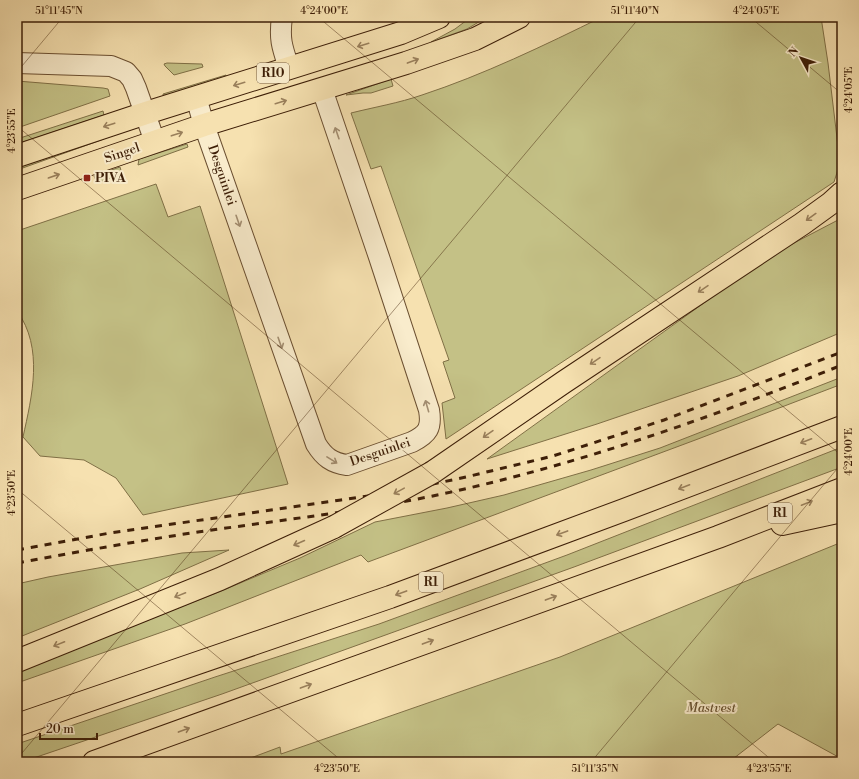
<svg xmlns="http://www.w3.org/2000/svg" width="859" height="779" viewBox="0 0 859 779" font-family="'Libre Bodoni',serif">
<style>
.green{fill:#c4c186;stroke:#807046}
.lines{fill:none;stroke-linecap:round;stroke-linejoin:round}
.minor-casing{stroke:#6b4f31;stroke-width:22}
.primary-casing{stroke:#3d1e07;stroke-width:24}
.motorway-casing{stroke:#3d1e07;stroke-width:24}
.minor{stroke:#f9eccc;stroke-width:20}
.primary{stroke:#f6e1b0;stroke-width:22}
.motorway{stroke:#f6e1b0;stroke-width:22}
.rail{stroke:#3d1e07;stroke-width:3;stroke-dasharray:7 7;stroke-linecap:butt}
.motorway-bridge-casing{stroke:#3d1e07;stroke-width:24;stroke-linecap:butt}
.motorway-bridge{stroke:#f6e1b0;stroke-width:22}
.oneway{stroke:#9a805c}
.oneway2{stroke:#a48f73}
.ticks{fill:none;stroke:#3d1e07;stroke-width:1;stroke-opacity:0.45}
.poi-dot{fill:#8f2418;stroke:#f9eccc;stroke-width:1.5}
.labels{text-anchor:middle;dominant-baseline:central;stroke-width:4;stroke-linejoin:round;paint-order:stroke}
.shield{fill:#f9eccc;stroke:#755c42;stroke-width:1}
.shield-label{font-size:12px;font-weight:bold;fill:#3d1e07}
.street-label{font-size:13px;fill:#3d1e07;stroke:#f9eccc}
.poi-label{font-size:13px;font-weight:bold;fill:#3d1e07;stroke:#f9eccc;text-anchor:start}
.park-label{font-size:13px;font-style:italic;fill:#664f2d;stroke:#f9eccc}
.neatline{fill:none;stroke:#3d1e07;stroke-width:1.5}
.ticks-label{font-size:10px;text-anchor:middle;fill:#3d1e07}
</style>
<rect width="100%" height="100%" fill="#f6e1b0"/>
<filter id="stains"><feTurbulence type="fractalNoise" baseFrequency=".005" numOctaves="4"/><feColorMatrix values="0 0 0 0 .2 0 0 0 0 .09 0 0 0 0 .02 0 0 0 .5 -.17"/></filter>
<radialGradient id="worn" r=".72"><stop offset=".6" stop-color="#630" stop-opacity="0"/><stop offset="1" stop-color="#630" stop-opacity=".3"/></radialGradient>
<path class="green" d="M471 17H487L467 29 431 42 455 29Z
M602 17H821L828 63 840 163 834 182 446 439 442 403 455 398 443 362 449 360 381 166 371 169 351 113C375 107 399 103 422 95 483 75 545 45 602 17Z
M167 63 202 64 203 67 174 75 165 66 164 64Z
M226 75V78L168 95H163V94Z
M391 79 393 86 371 93H363L346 95Z
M17 81 103 88 108 89 110 96 20 127 17 118Z
M103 111 104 115 17 144V139Z
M104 138V139L17 170V166Z
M187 144 188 147 138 165 139 159Z
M120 167 122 174 97 183 94 176Z
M156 184 168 217 200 206 288 484 143 515 116 478 84 460 40 456 23 437C32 396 44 348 17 311V231Z
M838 220 842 225V332L738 376 597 424 487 459 751 269 794 243Z
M842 377V384L698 439 368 562 361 555 185 624 17 683V672L221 591 300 558 375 522 447 508 504 495 591 470 660 448Z
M842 447V467L574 567 222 694 22 762H17V744L215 677 379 624 567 555Z
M842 542V759L778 724 729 762H240L280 747 281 754 560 657Z
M229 550 140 589 17 638V584L48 577 182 553Z"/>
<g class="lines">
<defs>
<path id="minor" d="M282 17C279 39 282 47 289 68
M17 63 111 66 126 72 132 79 136 88 155 142
M196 97 204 125 316 444C324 457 332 463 347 465L412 442C428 434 432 428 429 410L379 257 322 89"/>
<path id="primary" d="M17 156 146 113 401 33 439 17
M17 189 204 125 406 63 475 39 519 17"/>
<path id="motorway" d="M433 472 564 382 802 224 831 203 842 193
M782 524 842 511
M17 661 220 579 334 527
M17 725 390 597 624 510 842 427
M94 762 718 537 842 489"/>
</defs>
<use href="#minor" class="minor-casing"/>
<use href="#primary" class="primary-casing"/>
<use href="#motorway" class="motorway-casing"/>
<use href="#minor" class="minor"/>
<use href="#primary" class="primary"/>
<use href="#motorway" class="motorway"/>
<path class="rail" d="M17 550 110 533 341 500 400 491 466 477 553 456 664 420 842 352
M17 563C77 552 138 541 198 532 289 519 380 509 469 488 597 458 720 414 842 365"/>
<defs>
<path id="motorway-bridge" d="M334 527 433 472"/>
</defs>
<use href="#motorway-bridge" class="motorway-bridge-casing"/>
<use href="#motorway-bridge" class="motorway-bridge"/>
</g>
<defs><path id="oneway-shaft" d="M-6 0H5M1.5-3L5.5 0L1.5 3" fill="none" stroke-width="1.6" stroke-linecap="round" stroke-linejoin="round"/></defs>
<g class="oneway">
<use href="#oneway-shaft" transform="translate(363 45) rotate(163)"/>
<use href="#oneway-shaft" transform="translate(413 61) rotate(-20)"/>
<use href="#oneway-shaft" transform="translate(239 84) rotate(163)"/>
<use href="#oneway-shaft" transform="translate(281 102) rotate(-17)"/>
<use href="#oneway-shaft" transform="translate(109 125) rotate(162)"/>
<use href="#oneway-shaft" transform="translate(177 134) rotate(-18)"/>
<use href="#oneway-shaft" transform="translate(54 176) rotate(-19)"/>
<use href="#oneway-shaft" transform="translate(811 217) rotate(144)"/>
<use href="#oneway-shaft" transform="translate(703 289) rotate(146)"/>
<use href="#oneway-shaft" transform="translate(595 361) rotate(146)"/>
<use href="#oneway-shaft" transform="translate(488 434) rotate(145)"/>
<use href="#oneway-shaft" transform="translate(806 441) rotate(159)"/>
<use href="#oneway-shaft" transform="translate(684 487) rotate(159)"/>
<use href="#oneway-shaft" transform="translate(399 491) rotate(151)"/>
<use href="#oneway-shaft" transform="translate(807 503) rotate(-22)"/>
<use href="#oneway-shaft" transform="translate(562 533) rotate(160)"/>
<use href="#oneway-shaft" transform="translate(299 543) rotate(156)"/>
<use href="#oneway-shaft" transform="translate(401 593) rotate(160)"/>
<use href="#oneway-shaft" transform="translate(180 595) rotate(158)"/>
<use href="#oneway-shaft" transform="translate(551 598) rotate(-20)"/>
<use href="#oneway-shaft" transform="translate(428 642) rotate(-20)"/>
<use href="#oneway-shaft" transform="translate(59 644) rotate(158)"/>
<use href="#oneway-shaft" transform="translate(306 686) rotate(-20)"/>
<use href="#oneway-shaft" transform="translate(184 730) rotate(-20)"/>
</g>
<g class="oneway2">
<use href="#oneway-shaft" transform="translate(337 133) rotate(-109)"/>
<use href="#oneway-shaft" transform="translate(238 221) rotate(71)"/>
<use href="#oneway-shaft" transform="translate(280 343) rotate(71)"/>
<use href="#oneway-shaft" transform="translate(427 406) rotate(-106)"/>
<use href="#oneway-shaft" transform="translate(332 460) rotate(32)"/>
</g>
<path class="ticks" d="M318 17 842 456M750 17 842 94M17 72 63 17M17 126 774 762M17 489 343 762M17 759 640 17M591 762 842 463"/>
<rect class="poi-dot" x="83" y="174" width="8" height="8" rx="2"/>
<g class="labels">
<g class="shield">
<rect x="257" y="63" width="32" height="20" rx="3"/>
<rect x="768" y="503" width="24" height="20" rx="3"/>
<rect x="419" y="572" width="24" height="20" rx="3"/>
</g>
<g class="shield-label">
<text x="273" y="73">R10</text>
<text x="780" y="513">R1</text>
<text x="431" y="582">R1</text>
</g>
<g class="street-label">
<text transform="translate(122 153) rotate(-19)">Singel</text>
<text transform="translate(222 175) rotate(71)">Desguinlei</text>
<text transform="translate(380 452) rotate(-19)">Desguinlei</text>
</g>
<g class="poi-label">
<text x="95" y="178">PIVA</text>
</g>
<g class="park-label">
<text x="711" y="708">Mastvest</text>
</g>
</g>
<rect width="859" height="779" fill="none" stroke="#f6e1b0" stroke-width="44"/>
<g transform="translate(801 58) rotate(310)" stroke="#f9eccc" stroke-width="3" paint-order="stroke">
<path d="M0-3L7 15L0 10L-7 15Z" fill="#3d1e07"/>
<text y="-6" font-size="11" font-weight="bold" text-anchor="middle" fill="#3d1e07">N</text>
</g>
<path d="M40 733v6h57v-6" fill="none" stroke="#3d1e07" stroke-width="2"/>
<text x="46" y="733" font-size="12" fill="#3d1e07" stroke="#f9eccc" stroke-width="3" paint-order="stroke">20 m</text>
<rect x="22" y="22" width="815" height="735" class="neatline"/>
<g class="ticks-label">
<text x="59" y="14">51°11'45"N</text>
<text x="324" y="14">4°24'00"E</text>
<text x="635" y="14">51°11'40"N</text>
<text x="756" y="14">4°24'05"E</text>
<text transform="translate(848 90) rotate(-90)" y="4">4°24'05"E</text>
<text transform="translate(11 131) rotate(-90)" y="4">4°23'55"E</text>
<text transform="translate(848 452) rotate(-90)" y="4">4°24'00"E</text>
<text transform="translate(11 493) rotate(-90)" y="4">4°23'50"E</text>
<text x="337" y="772">4°23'50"E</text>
<text x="595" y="772">51°11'35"N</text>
<text x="769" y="772">4°23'55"E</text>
</g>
<rect width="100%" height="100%" filter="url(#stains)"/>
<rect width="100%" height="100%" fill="url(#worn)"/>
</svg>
